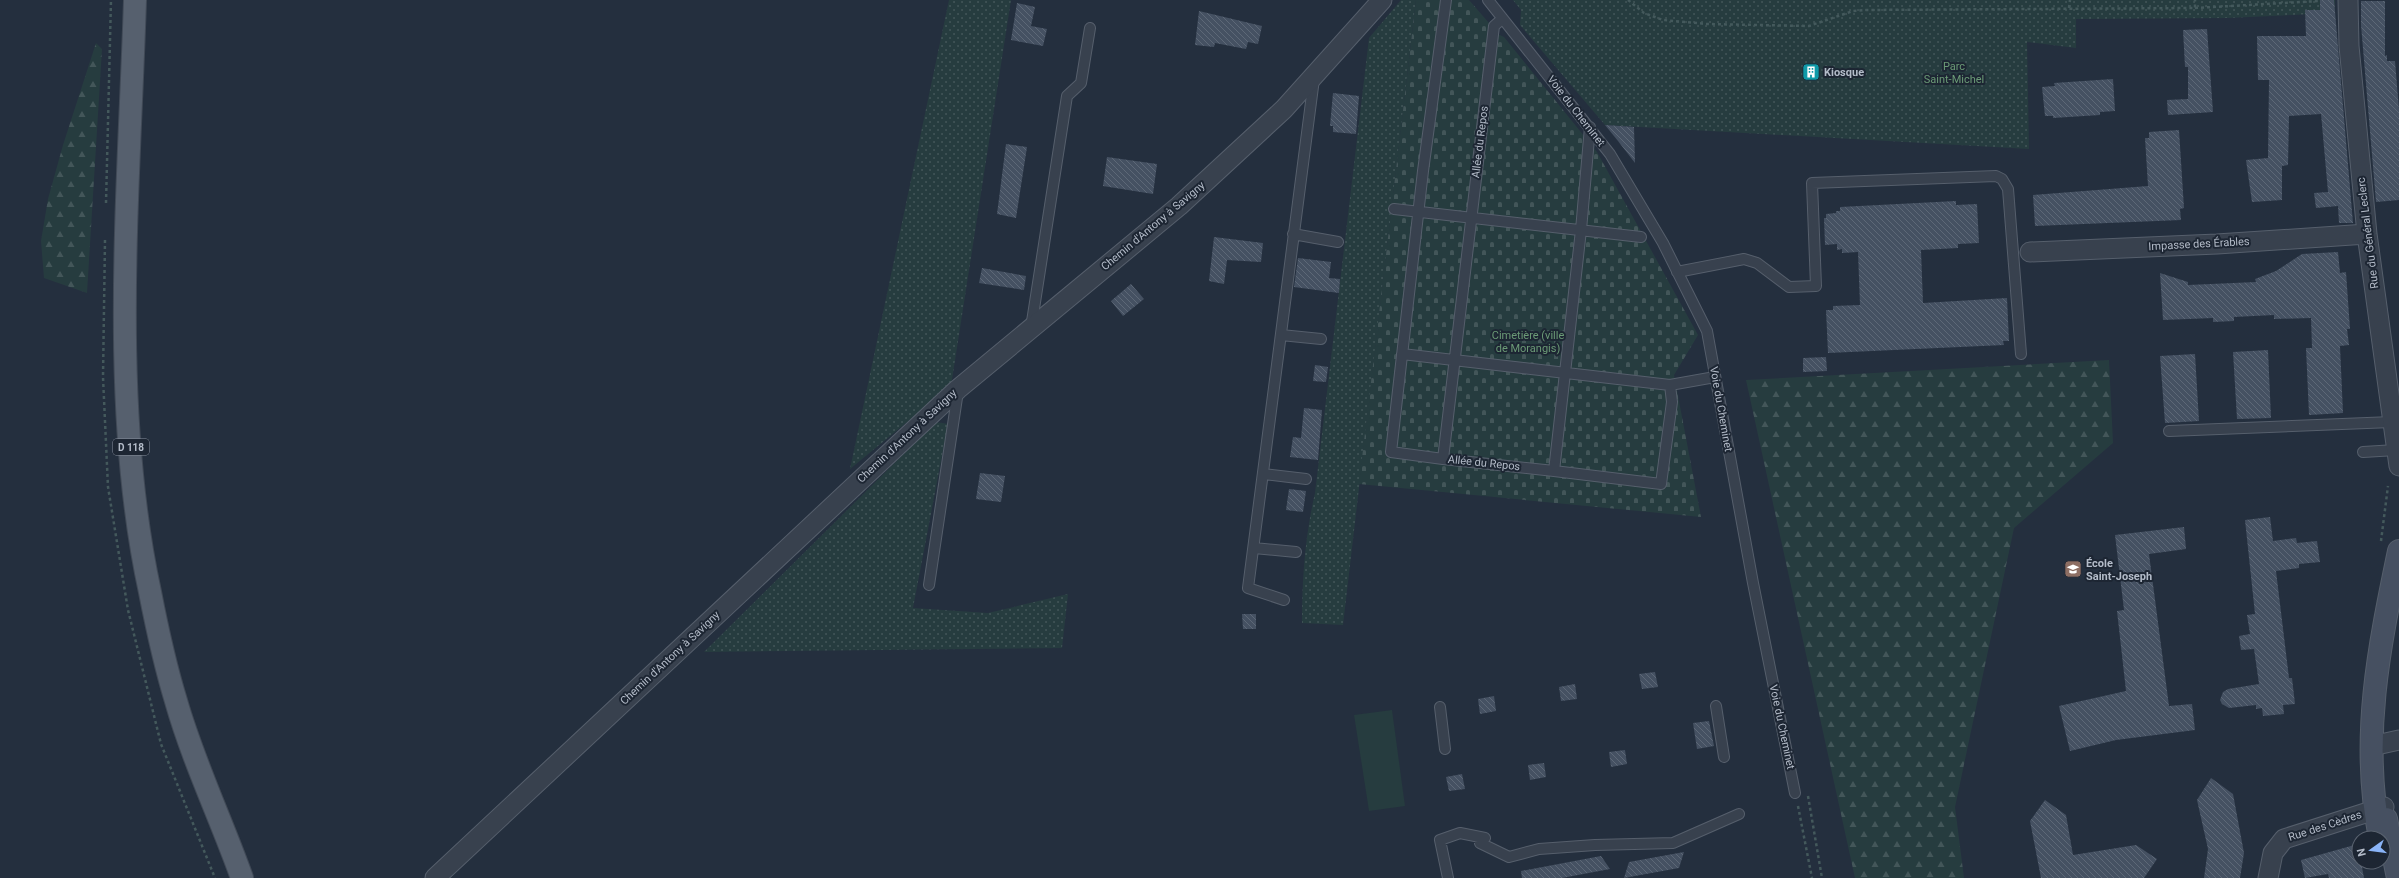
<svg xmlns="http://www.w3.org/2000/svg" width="2399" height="878" viewBox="0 0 2399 878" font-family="Roboto,sans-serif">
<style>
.grass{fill:url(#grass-dots)}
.forest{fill:url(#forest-firs)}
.cemetery{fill:url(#cemetery-stones)}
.pitch{fill:#263c3f}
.building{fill:url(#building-back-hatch)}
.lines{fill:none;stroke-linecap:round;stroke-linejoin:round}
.lane-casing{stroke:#565f6c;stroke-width:12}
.street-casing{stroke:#565f6c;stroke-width:21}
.secondary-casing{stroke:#565f6c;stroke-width:24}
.primary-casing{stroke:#414a57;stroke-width:24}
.path{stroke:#44595c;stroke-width:2.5;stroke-dasharray:3 3;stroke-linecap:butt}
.lane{stroke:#38414e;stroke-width:10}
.street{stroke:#38414e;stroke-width:19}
.secondary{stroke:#465061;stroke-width:22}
.primary{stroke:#56606e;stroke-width:22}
.labels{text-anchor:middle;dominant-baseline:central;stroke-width:4;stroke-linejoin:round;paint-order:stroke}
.shield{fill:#1d2633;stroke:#878f9c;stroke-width:1}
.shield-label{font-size:10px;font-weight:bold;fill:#b4bcc9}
.park-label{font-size:11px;fill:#6b9a76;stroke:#1d2633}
.poi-label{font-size:11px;font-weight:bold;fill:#b4bcc9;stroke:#1d2633;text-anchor:start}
.street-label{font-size:11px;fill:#b4bcc9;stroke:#1d2633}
</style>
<defs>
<pattern id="grass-dots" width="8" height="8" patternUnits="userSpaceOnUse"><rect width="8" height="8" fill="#263c3f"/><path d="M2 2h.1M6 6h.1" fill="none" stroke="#435659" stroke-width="1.8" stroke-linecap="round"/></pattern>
<pattern id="forest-firs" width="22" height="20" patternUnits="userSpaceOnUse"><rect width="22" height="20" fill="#263c3f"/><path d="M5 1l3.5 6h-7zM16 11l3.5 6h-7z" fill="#435659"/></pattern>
<pattern id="cemetery-stones" width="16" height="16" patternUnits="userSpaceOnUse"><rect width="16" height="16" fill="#263c3f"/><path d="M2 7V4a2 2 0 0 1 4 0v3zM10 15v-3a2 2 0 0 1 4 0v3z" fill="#435659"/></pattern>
<pattern id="building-back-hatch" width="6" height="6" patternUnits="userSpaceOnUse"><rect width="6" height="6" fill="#455162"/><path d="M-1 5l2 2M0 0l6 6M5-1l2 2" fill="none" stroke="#5d6877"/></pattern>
</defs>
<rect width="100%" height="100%" fill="#242f3e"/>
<path class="grass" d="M949 0H1011L951 386 850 469Z
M1401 0H1416L1343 625 1302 623C1302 579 1305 536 1315 493L1369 38Z
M1513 0H2335L2334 13 2228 18 2076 19V48L2027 42 2029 149 1605 125 1520 25 1521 10Z
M936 422 948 424 913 608 988 613 1068 594 1062 648 704 652Z"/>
<path class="forest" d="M96 43 102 49 87 293 44 278 41 241 48 199 63 145Z
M2109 360 2113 443 2014 528 1955 807 1964 878H1855L1746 380Z"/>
<path class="cemetery" d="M1416 0H1469L1489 23V30L1504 37 1597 152 1698 335 1674 375 1701 517 1359 484Z"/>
<path class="pitch" d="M1392 710 1405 806 1369 811 1354 715Z"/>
<path class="building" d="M2320 0H2334L2353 223H2339L2338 206 2316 208 2314 193 2328 192 2321 114 2289 116 2288 165 2282 166V200L2252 202 2246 160 2268 158 2269 80H2258L2257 36H2306L2305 10H2320Z
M2361 1H2385V56L2387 55V61H2395L2399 110V200L2376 202 2361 25Z
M1017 3 1035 7 1031 26 1047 29 1043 46 1011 40Z
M1199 11 1262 26 1258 44 1248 42 1246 49 1215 43 1214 47 1195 45Z
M2207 29 2213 112 2168 115 2167 100 2188 99V67H2185L2183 30Z
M1803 72a8 8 0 1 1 16 0a8 8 0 1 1-16 0Z
M2113 79 2115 111 2100 112V115L2053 118V116H2045L2042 87 2055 86 2054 83Z
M1333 93 1359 96 1356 134 1333 132V126H1330Z
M1605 125 1634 127 1635 163 1618 141Z
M2179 130 2184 208 2180 209 2181 220 2035 226 2033 195 2148 186 2145 138H2149V132Z
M1006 144 1027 147 1016 218 997 214Z
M1107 157 1157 164 1153 194 1103 186Z
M1956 201V205L1977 204 1979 243 1958 244V248L1921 250 1923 303 2007 298 2009 341H2003L2004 345 1828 353 1826 310H1833V306L1860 305 1858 252 1842 253V249L1837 250V244L1825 245 1824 218H1826V214L1836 213V211H1840V207Z
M1214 237 1263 243 1261 262 1227 260 1224 284 1209 281Z
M2338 252 2340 273 2346 272 2350 329H2347L2349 345 2340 346 2343 413 2309 415 2306 348H2312L2311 318 2274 319V315L2234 317V321L2213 322V318L2163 320 2160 273 2188 282V285L2256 282 2255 279 2276 271 2302 254Z
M1298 258 1331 262 1329 278 1340 279 1339 293 1294 287Z
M982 268 1026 276 1024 290 979 283Z
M1131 284 1144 299 1123 316 1111 301Z
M2268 350 2271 418 2237 419 2233 352Z
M2195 354 2199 421 2165 423 2160 356Z
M1826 357 1827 371 1803 372V358Z
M1315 365 1328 367 1326 382 1313 381Z
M1304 408 1322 410 1318 460 1290 457 1293 437 1301 438Z
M980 473 1005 476 1001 502 976 499Z
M1289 489 1306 491 1303 512 1286 510Z
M2270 517 2273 541 2296 538 2297 543 2317 541 2320 562 2299 564V568L2276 571 2289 678H2292L2295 704 2283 705 2284 714 2263 716 2262 708 2256 709V705L2229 708 2222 704 2220 700 2223 692 2228 689 2259 684 2254 649 2241 650 2239 636 2250 634 2247 615 2255 614 2245 520Z
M2184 527 2186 549 2149 554 2169 706 2192 704 2195 730 2116 740 2070 751 2059 706 2126 691 2117 611 2124 610 2115 535Z
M1242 614H1256V629H1243Z
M1655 672 1658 687 1642 689 1639 674Z
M1575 684 1577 699 1561 701 1559 687Z
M1494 696 1496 711 1480 714 1478 699Z
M1709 721 1714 746 1697 749 1693 723Z
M1625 750 1627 764 1611 767 1609 752Z
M1544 763 1546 777 1530 780 1528 765Z
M1462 774 1465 789 1449 791 1446 777Z
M2211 778 2233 794 2244 853 2240 878H2204L2208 849 2197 800Z
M2045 800 2066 815 2073 855 2136 845 2157 859 2144 878H2041L2030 821Z
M2358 844 2359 862H2361L2364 878H2329L2328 874 2305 878 2301 860Z
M1684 852 1679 868 1624 878 1629 862Z
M1601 856 1610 869 1562 878H1522L1521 871Z"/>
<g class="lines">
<defs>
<path id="lane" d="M1488 0 1610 154 1663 243 1707 331 1753 583 1795 793
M1502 19 1494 26 1443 459 1554 471 1581 230 1590 127
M1394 209 1641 237
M1293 234 1338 242
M1677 272 1744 259 1757 263 1789 287 1816 286 1812 183 1996 176 2002 179 2008 189 2021 354
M1031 328 1067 96 1081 83 1090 28
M1281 335 1321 339
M1402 354 1670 385 1672 402 1661 484 1554 471
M1670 385 1715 377
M2169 431 2392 422
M2363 452 2396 450
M1443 459 1391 452 1423 171 1446 0
M1264 474 1306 479
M1254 548 1296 552
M929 585 958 391
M1284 600 1248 588 1314 79
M1716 706 1724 757
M1440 707 1445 749
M1480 843 1509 857 1539 849 1595 845 1673 843 1739 814
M1448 878 1440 840 1460 833 1485 838"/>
<path id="street" d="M2348 0 2349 46 2367 234 2399 466
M2030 252 2217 244 2367 234
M2381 744 2399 740
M435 878 958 389 1179 206 1284 109 1382 0
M2268 878 2273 853 2284 839 2384 807"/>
<path id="secondary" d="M2386 819 2398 878
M2380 838C2360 739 2379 647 2399 551"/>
<path id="primary" d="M135 0C129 191 109 404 150 592 157 628 165 665 176 701 193 761 221 819 242 878"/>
</defs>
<use href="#lane" class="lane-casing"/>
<use href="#street" class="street-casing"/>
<use href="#secondary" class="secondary-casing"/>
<use href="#primary" class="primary-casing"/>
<path class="path" d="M1628 0 1644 13 1663 20 1707 24 1809 26 1853 11 1865 10 2195 8V0
M2069 8 2070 0
M2195 8 2319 1
M106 203 111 0
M105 240 103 377 108 487 128 610 161 744 215 878
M2381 541 2388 486
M1808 796 1822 878
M1798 806 1812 878"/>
<use href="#lane" class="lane"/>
<use href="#street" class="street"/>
<use href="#secondary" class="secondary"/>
<use href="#primary" class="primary"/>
</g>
<defs>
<symbol id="building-square" viewBox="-11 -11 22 22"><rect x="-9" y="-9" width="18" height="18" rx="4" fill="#0f9aa8" stroke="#1d2633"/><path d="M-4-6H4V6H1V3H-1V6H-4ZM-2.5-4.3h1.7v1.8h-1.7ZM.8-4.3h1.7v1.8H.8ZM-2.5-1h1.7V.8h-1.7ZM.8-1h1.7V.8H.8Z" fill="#fff"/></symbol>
<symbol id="school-square" viewBox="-11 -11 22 22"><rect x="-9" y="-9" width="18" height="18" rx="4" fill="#8d6e63" stroke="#1d2633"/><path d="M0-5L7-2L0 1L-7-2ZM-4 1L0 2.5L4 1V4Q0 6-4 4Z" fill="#fff"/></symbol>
</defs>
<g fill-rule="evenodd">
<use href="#building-square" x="1801" y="62" width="20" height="20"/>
<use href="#school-square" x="2063" y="559" width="20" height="20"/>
</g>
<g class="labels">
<rect class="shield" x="113" y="439" width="36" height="16" rx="3"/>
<g class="shield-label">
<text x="131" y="447">D 118</text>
</g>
<g class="park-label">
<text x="1954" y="66">Parc<tspan x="1954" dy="13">Saint-Michel</tspan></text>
<text x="1528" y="335">Cimetière (ville<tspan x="1528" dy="13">de Morangis)</tspan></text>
</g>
<g class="poi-label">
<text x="1824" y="72">Kiosque</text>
<text x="2086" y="563">École<tspan x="2086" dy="13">Saint-Joseph</tspan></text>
</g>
<g class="street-label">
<text transform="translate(1576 111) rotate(52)">Voie du Cheminet</text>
<text transform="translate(1480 142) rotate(-83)">Allée du Repos</text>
<text transform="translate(1153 226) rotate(-40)">Chemin d'Antony à Savigny</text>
<text transform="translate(2368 233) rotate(-97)">Rue du Général Leclerc</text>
<text transform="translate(2199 244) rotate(-3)">Impasse des Érables</text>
<text transform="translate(1721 409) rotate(80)">Voie du Cheminet</text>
<text transform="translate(907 436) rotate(-43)">Chemin d'Antony à Savigny</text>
<text transform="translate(1484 463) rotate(6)">Allée du Repos</text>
<text transform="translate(670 658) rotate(-43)">Chemin d'Antony à Savigny</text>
<text transform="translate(1782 727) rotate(78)">Voie du Cheminet</text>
<text transform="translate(2325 826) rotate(-18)">Rue des Cèdres</text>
</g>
</g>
<g transform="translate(2371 850) rotate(256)"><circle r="19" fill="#1d2633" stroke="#59626f"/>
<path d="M0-3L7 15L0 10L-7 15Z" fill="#8ab4f8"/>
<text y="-6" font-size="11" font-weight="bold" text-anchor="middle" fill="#b4bcc9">N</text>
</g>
</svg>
